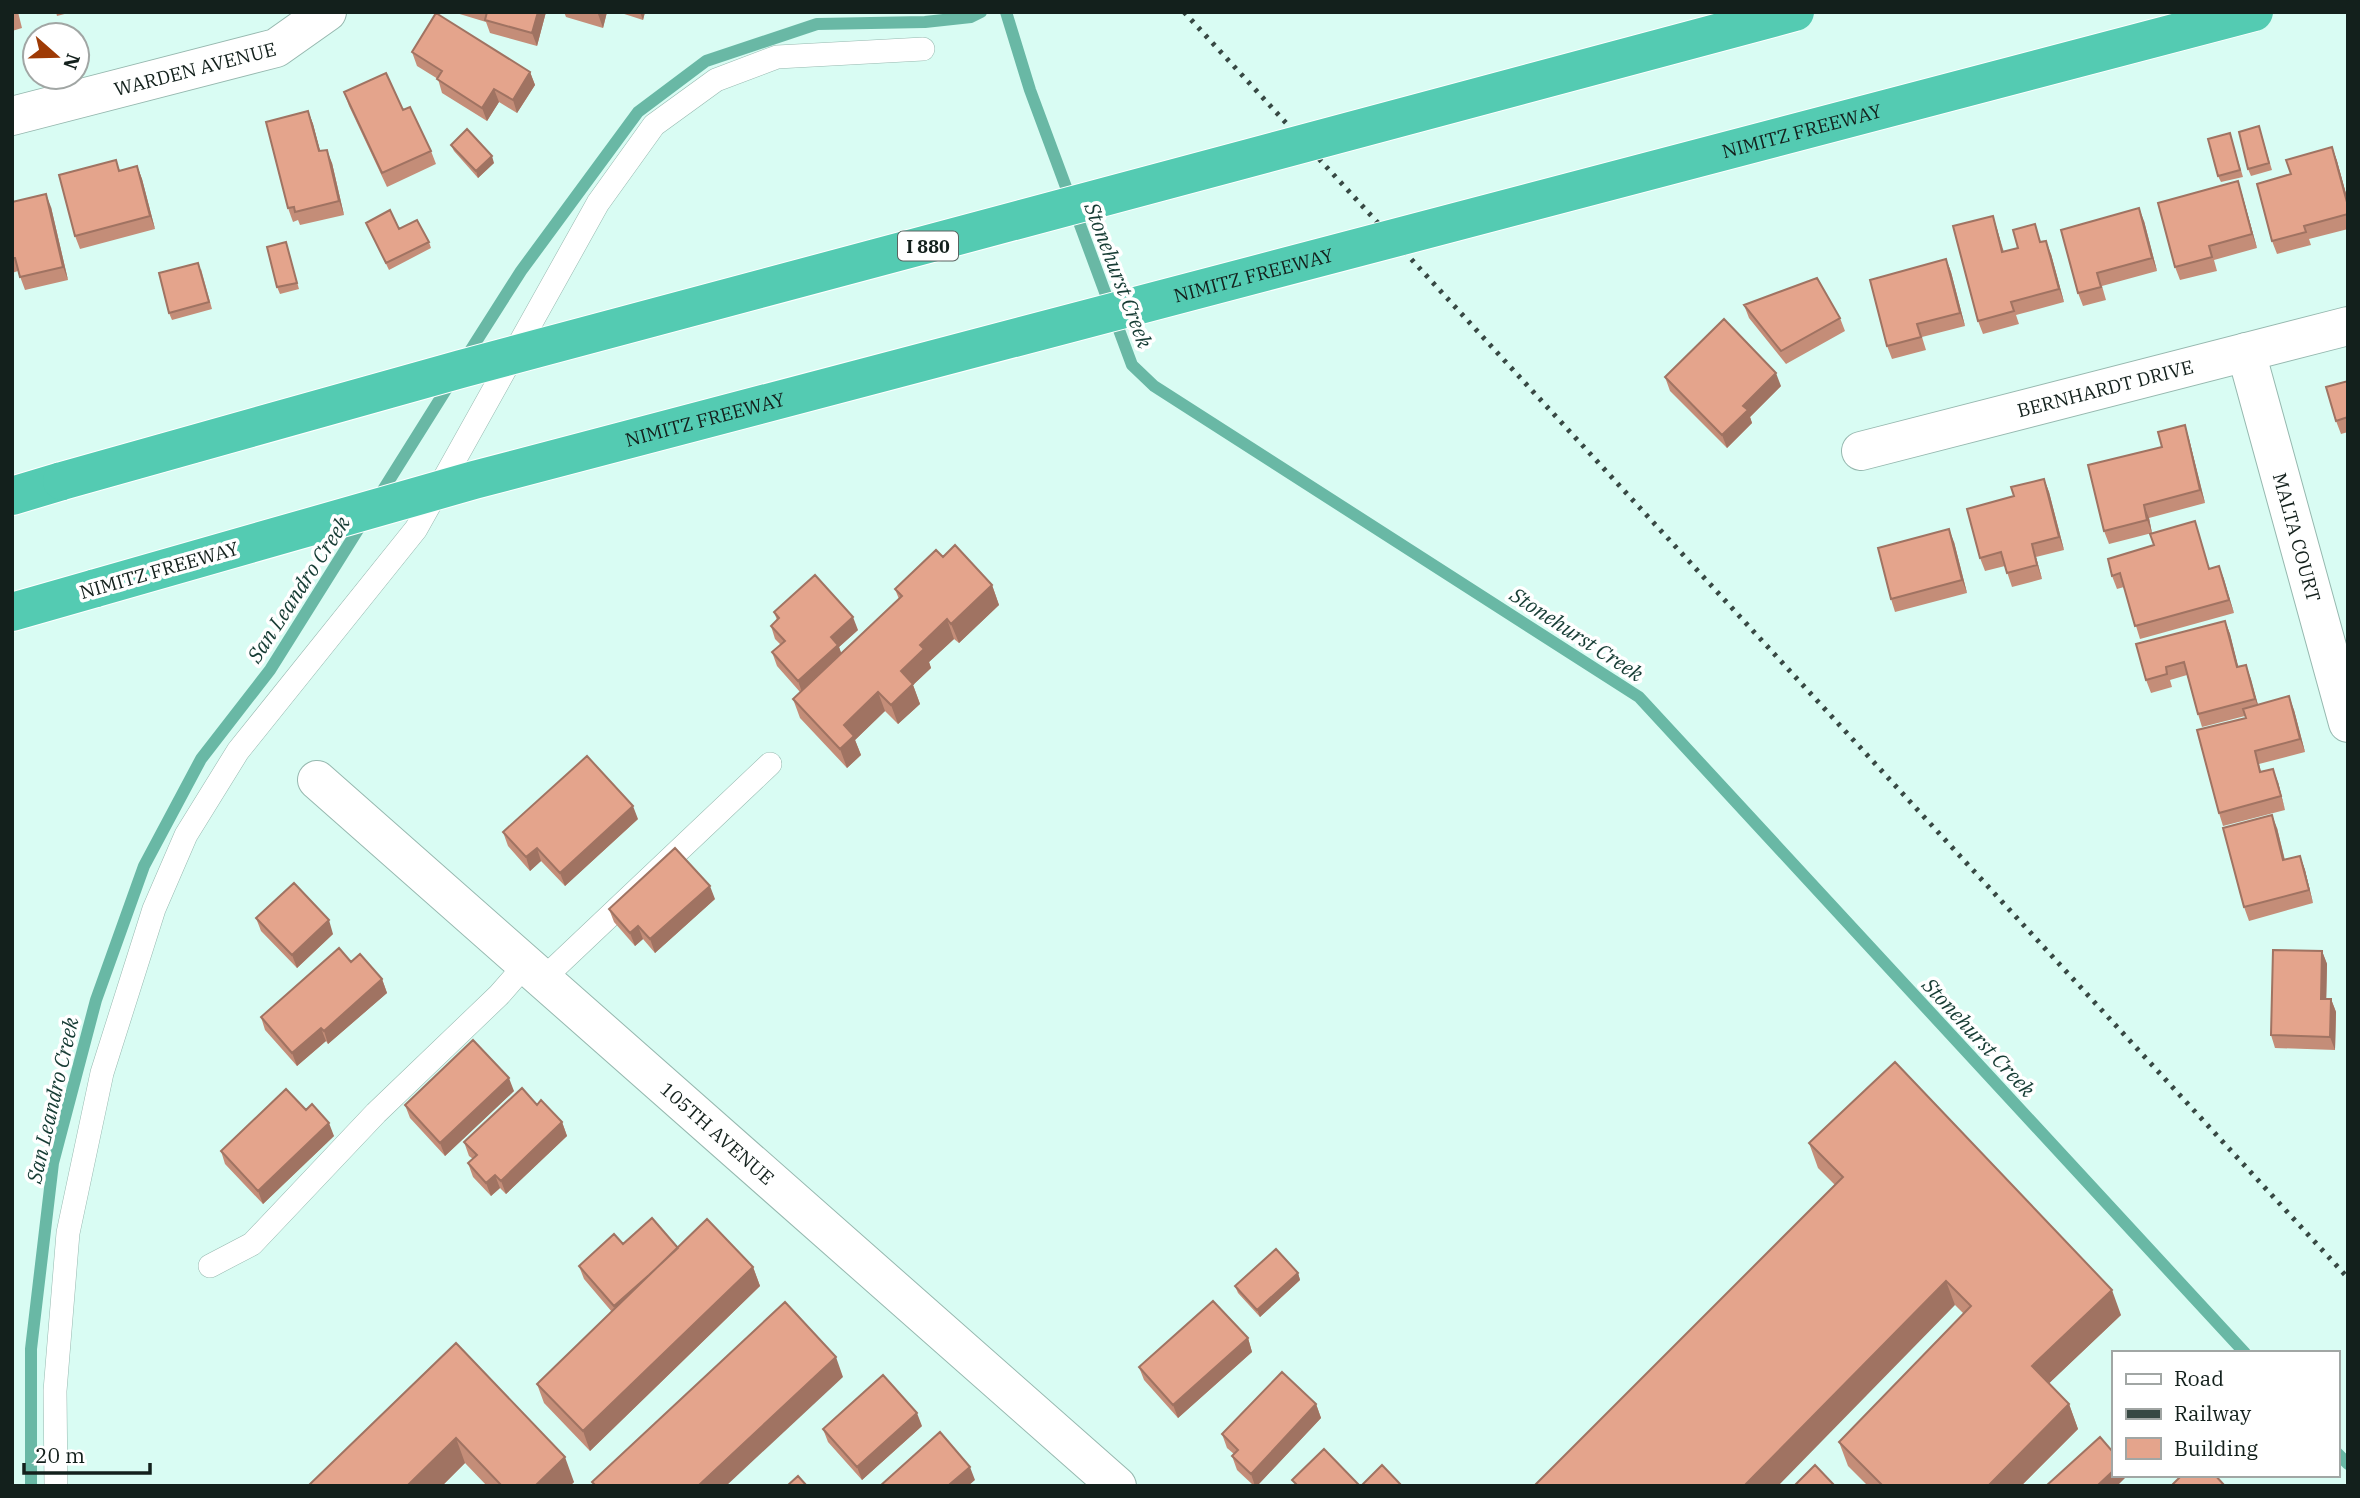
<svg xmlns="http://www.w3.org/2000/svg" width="2360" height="1498" viewBox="0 0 2360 1498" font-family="'IBM Plex Serif',serif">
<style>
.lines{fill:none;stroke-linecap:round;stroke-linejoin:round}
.stream{stroke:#69b8a5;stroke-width:12}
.lane-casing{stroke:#96b8af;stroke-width:24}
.street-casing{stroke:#96b8af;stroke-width:40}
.highway-casing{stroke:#fff;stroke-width:40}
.lane{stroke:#fff;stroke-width:23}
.street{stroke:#fff;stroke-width:38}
.highway{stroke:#54cbb2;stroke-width:38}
.rail{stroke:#374843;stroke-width:5;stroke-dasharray:3.5 7;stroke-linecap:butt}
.highway-bridge-casing{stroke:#fff;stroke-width:40;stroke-linecap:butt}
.highway-bridge{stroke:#54cbb2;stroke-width:38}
.wall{fill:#c48d78}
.shaded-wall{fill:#a07362}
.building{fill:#e4a48c;stroke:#a07362;stroke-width:2}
.labels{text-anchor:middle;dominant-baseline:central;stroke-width:7;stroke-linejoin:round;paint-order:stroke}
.shield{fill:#fff;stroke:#5a6360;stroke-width:2}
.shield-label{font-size:18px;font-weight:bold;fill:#13201c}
.street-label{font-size:19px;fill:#13201c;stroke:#fff}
.water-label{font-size:21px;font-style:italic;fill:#163c34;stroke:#fff}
</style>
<rect width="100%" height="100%" fill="#d9fcf3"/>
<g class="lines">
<path class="stream" d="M1006 12 1030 90 1132 365 1154 386 1639 697 2245 1353
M465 359 521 271 638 112 706 61 817 24 925 22 971 17 981 12
M378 498 452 380
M2337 1453 2348 1464
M31 1486V1349L53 1163 96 1000 144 866 201 759 270 670 364 520"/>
<defs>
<path id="lane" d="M544 978 770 764
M210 1266 252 1244 376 1113 499 995 527 963
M56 1486 55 1391 68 1233 102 1073 154 909 186 835 238 751 416 529 598 203 654 125 716 80 777 57 923 49"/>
<g id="street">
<path id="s1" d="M12 116 276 48 327 12"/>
<path id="s2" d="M2246 352 2348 723"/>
<path id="s3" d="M1861 451 2348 326"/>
<path id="s4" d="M317 780 1117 1486"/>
</g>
<path id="highway" d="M12 496 62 481
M12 612 96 588"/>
</defs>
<use href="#lane" class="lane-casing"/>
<use href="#street" class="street-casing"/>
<use href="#highway" class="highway-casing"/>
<use href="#lane" class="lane"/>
<use href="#street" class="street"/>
<use href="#highway" class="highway"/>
<path class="rail" d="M1184 12 2348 1278"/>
<defs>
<g id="highway-bridge">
<path d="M62 481 461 369 1795 12"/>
<path id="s5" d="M96 588 474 480 2254 12"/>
</g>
</defs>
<use href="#highway-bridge" class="highway-bridge-casing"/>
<use href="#highway-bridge" class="highway-bridge"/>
</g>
<path class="wall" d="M12 12H18L22 28 12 31Z
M56 12H72L57 16Z
M453 12H546L537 46 490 33 486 22Z
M564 12H607L603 28 566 17Z
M618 12H645L643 20Z
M412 52 530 72 535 85 517 113 499 102 487 121 442 93 438 79 417 66Z
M344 92 403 110 431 151 436 164 387 187 349 106Z
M308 111 313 124 320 151 332 163 344 215 300 225 298 220 293 222 288 208Z
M2259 126 2272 170 2251 176 2248 169Z
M2232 140 2243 177 2221 182 2218 176Z
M451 145 494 163 478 178 454 151Z
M2332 147 2337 161 2348 201V229L2309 239 2311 245 2277 254 2272 241 2291 174Z
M137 166 142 179 155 229 80 249 75 236Z
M2242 194 2257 248 2214 260 2217 271 2180 280 2175 267Z
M12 202 51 207 68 280 25 290 18 271 12 273Z
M2144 221 2157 271 2102 286 2106 300 2083 306 2078 293Z
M366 223 399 229 429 242 431 248 389 270Z
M1997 229 2004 252 2041 242 2051 254 2064 302 2016 315 2019 324 1983 334 1978 321Z
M286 242 299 289 280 294 277 287Z
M1946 259 1951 272 1965 326 1922 337 1926 350 1892 359 1887 346Z
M201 269 212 309 172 320 169 313Z
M1744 305 1840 318 1845 331 1786 364 1749 318Z
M1665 377 1781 386 1750 417 1752 423 1727 448 1670 391Z
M2348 381V432L2341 434 2336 421Z
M2185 425 2189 439 2205 503 2149 518 2152 533 2109 544 2104 531Z
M2044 479 2049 492 2064 550 2036 557 2042 579 2012 587 2005 566 1985 571 1980 558 2014 496Z
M2195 521 2209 569 2219 566 2234 613 2140 639 2124 587 2117 589 2112 576 2154 545Z
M1954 542 1967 593 1895 612 1891 599Z
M943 557 992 585 999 605 959 643 954 639 929 662 931 668 913 685 920 704 898 724 885 711 855 740 861 755 847 768 800 718 793 699 800 692 777 666 772 652 781 645 775 639 771 626 777 620 774 612 858 630 839 647 841 653 899 599 895 589Z
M2225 621 2230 634 2238 667 2246 665 2258 705 2294 710 2305 752 2259 764 2261 772 2278 782 2285 810 2223 826 2219 813 2246 718 2245 716 2202 727 2198 714 2187 675 2170 680 2172 687 2151 693 2146 680Z
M638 819 565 886 541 861 530 871 508 846 503 832Z
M2277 828 2285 860 2300 856 2305 870 2313 903 2249 921 2244 907Z
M715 899 655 953 643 939 635 946 614 922 609 909Z
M256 918 333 934 297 968 261 931Z
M2322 951 2327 964 2326 999H2331L2336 1012 2335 1050 2275 1048 2271 1035Z
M351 962 382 979 387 993 328 1044 326 1041 297 1066 265 1030 261 1017Z
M514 1091 445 1156 410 1118 405 1105Z
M306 1110 334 1136 263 1204 225 1164 221 1151Z
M562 1122 567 1136 506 1194 500 1188 491 1196 473 1177 468 1163 473 1159 469 1156 464 1142Z
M1809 1143 2121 1315 2049 1383 2069 1404 2078 1429 2021 1486H1868L1848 1466 1839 1442 1964 1314 1818 1168Z
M623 1244 678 1248 753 1267 760 1286 590 1451 544 1403 537 1384 612 1312 584 1279 579 1266Z
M1298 1273 1300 1280 1260 1317 1238 1293 1235 1286Z
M1248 1338 1252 1352 1178 1418 1144 1380 1139 1367Z
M456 1343 574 1482 570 1486H487L465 1463 442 1486Z
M1316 1404 1321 1418 1257 1486H1254L1237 1470 1232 1456 1234 1454 1227 1448 1222 1434Z
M922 1426 862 1480 828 1442 823 1429Z"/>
<path class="shaded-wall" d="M538 12H546L537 46 532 33Z
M598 12H607L603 28 598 14Z
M640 12H645L643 20Z
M530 72 535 85 517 113 513 100Z
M494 89 499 102 487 121 482 108Z
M308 111 313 124 324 165 319 151Z
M2332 147 2337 161 2348 201V206Z
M327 150 332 163 344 215 339 201Z
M492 156 494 163 478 178 476 171Z
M137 166 142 179 155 229 150 216Z
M2238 181 2242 194 2257 248 2252 234Z
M46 194 51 207 68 280 63 267Z
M2139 208 2144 221 2157 271 2152 258Z
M1993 216 1997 229 2007 266 2002 252Z
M2046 241 2051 254 2064 302 2059 289Z
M1946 259 1951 272 1965 326 1960 313Z
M1776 373 1781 386 1750 417 1752 423 1727 448 1722 435 1743 406Z
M2185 425 2189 439 2205 503 2200 490Z
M2044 479 2049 492 2064 550 2059 537Z
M2144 505 2149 518 2152 533 2147 520Z
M1949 529 1954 542 1967 593 1962 580Z
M2032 544 2036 557 2042 579 2037 565Z
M2219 566 2224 579 2234 613 2229 600Z
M992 585 999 605 959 643 951 624Z
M853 617 858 630 839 647 843 658 803 695 798 681 831 637Z
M947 619 954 639 929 662 931 668 913 685 920 704 898 724 891 705 901 671 920 645Z
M2225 621 2230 634 2242 681 2237 667Z
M2246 665 2251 679 2260 712 2255 699Z
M878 692 885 711 855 740 861 755 847 768 840 749 844 725Z
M2289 696 2294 710 2305 752 2300 739Z
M2273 769 2278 782 2285 810 2281 796Z
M633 806 638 819 565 886 560 873Z
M2272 815 2277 828 2288 874 2283 860Z
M537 848 541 861 530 871 526 857Z
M2300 856 2305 870 2313 903 2309 890Z
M710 886 715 899 655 953 650 939Z
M329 920 333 934 297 968 292 955Z
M638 926 643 939 635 946 630 933Z
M2322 951 2327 964 2326 1012 2321 999Z
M382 979 387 993 328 1044 324 1031Z
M2331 999 2336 1012 2335 1050 2330 1037Z
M321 1028 326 1041 297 1066 292 1053Z
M509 1078 514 1091 445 1156 440 1143Z
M562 1122 567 1136 506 1194 501 1181Z
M329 1123 334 1136 263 1204 258 1191Z
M495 1175 500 1188 491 1196 486 1183Z
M679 1249 619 1320 614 1306Z
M753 1267 760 1286 590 1451 583 1431Z
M1298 1273 1300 1280 1260 1317 1257 1310Z
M1946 1281 1955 1305 1778 1486H1744Z
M2112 1290 2121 1315 2041 1391 2032 1366Z
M1248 1338 1252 1352 1178 1418 1173 1405Z
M836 1357 843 1377 726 1486H698Z
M1316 1404 1321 1418 1257 1486H1255L1251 1474Z
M2069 1404 2078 1429 2021 1486H1988Z
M917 1413 922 1426 862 1480 857 1467Z
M456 1438 465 1463 442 1486H407Z
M565 1457 574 1482 570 1486H535Z
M970 1467 975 1480 968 1486H951L950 1484Z
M2113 1471V1475L2127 1476 2117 1486H2097Z"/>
<path class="building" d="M487 12H538L532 33 485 20Z
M436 13 530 72 513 100 494 89 482 108 437 79 442 71 412 52Z
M386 73 403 110 410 107 431 151 382 173 344 92Z
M308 111 319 151 327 150 339 201 295 212 294 207 288 208 266 122Z
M2259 126 2269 163 2248 169 2239 132Z
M467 129 492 156 476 171 451 145Z
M2230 133 2240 170 2218 176 2208 139Z
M2332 147 2348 206V214L2304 226 2306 232 2272 241 2257 184 2291 174 2286 160Z
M116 160 119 171 137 166 150 216 75 236 59 175Z
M2238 181 2252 234 2209 246 2212 257 2175 267 2158 203Z
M46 194 63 267 20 277 15 258H12V202Z
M2139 208 2152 258 2097 273 2101 287 2078 293 2061 230Z
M390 210 399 229 417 220 429 242 386 263 366 223Z
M1993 216 2002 252 2018 248 2013 230 2035 224 2040 242 2046 241 2059 289 2011 302 2014 311 1978 321 1953 226Z
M286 242 297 283 277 287 267 247Z
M1946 259 1960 313 1917 324 1921 337 1887 346 1870 280Z
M198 263 209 302 169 313 159 273Z
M1817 278 1840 318 1781 351 1744 305Z
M1724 319 1776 373 1743 406 1748 410 1722 435 1665 377Z
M2348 381V417L2336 421 2326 387Z
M2185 425 2200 490 2144 505 2147 520 2104 531 2088 465 2162 447 2158 432Z
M2044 479 2059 537 2032 544 2037 565 2007 573 2001 552 1980 558 1967 509 2014 496 2011 487Z
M2195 521 2209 569 2219 566 2229 600 2135 626 2120 573 2112 576 2108 559 2154 545 2150 534Z
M1949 529 1962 580 1891 599 1878 548Z
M955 545 992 585 951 624 947 619 920 645 924 649 901 671 913 684 891 705 878 692 844 725 854 736 840 749 793 699 902 596 895 589 936 550 943 557Z
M815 575 853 617 831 637 838 645 798 681 772 652 785 641 771 626 779 618 774 612Z
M2225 621 2237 667 2246 665 2255 699 2198 714 2184 662 2166 667 2167 674 2146 680 2136 644Z
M2289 696 2300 739 2255 751 2260 772 2273 769 2281 796 2219 813 2197 730 2246 718 2243 709Z
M587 756 633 806 560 873 537 848 526 857 503 832Z
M2272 815 2283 860 2300 856 2309 890 2244 907 2223 828Z
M675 848 710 886 650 939 638 926 630 933 609 909Z
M294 883 329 920 292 955 256 918Z
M339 948 351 962 360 954 382 979 324 1031 321 1028 292 1053 261 1017Z
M2273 950 2322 951 2321 999H2331L2330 1037 2271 1035Z
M473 1040 509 1078 440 1143 405 1105Z
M1895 1062 2112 1290 2032 1366 2069 1404 1988 1486H1883L1839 1442 1971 1306 1946 1281 1744 1486H1534L1843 1177 1809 1143Z
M522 1088 537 1105 541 1100 562 1122 501 1181 495 1175 486 1183 468 1163 477 1155 464 1142Z
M286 1089 306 1110 312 1104 329 1123 258 1191 221 1151Z
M652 1218 678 1248 649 1275 614 1306 579 1266 614 1234 623 1244Z
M707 1219 753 1267 583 1431 537 1384Z
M1276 1249 1298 1273 1257 1310 1235 1286Z
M1213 1301 1248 1338 1173 1405 1139 1367Z
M785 1302 836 1357 698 1486H596L592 1482Z
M456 1343 565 1457 535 1486H502L456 1438 407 1486H308Z
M1282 1372 1316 1404 1251 1474 1232 1456 1238 1450 1222 1434Z
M883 1375 917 1413 857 1467 823 1429Z
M940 1432 970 1467 950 1484 951 1486H880Z
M2100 1437 2113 1452V1471L2097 1486H2046Z
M1324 1449 1360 1486H1298L1292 1480Z
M1382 1465 1402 1486H1361Z
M1815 1465 1835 1486H1794Z
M2182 1475H2215L2225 1486H2171Z
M798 1476 807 1486H787Z"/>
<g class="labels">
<rect class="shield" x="898" y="231.5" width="60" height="29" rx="5"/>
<g class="shield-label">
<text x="928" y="246">I 880</text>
</g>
<g class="street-label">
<text stroke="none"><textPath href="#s1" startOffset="189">WARDEN AVENUE</textPath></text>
<text stroke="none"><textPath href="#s5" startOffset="1766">NIMITZ FREEWAY</textPath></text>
<text stroke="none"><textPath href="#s5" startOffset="1199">NIMITZ FREEWAY</textPath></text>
<text stroke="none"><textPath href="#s3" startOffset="252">BERNHARDT DRIVE</textPath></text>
<text stroke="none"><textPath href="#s5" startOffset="632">NIMITZ FREEWAY</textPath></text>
<text stroke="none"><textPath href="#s2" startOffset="192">MALTA COURT</textPath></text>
<text transform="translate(159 570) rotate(-16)">NIMITZ FREEWAY</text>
<text stroke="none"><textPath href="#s4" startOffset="534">105TH AVENUE</textPath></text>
</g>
<g class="water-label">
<text transform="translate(1119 275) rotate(69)">Stonehurst Creek</text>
<text transform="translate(298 589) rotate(-57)">San Leandro Creek</text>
<text transform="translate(1577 634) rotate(33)">Stonehurst Creek</text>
<text transform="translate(1979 1037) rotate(47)">Stonehurst Creek</text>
<text transform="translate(52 1100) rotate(-77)">San Leandro Creek</text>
</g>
</g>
<rect width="2360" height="1498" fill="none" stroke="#13201c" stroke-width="28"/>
<rect x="2112" y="1351" width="228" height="126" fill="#ffffff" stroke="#a1a6a4" stroke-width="2"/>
<rect x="2126" y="1374" width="35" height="10" fill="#ffffff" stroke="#a1a6a4" stroke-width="2"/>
<text x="2174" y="1386" font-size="21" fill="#13201c">Road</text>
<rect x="2126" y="1409" width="35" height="10" fill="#374843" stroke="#a1a6a4" stroke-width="2"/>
<text x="2174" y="1421" font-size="21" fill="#13201c">Railway</text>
<rect x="2126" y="1438" width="35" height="21" fill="#e4a48c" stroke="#a1a6a4" stroke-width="2"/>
<text x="2174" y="1456" font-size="21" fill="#13201c">Building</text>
<g transform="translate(56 56) rotate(110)"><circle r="33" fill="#ffffff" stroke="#a1a6a4" stroke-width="2"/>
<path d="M0-5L12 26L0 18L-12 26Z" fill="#9e3a05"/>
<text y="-10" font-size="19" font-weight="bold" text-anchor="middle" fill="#13201c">N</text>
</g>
<path d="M24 1463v10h126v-10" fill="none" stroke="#13201c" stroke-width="3.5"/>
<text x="35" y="1463" font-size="21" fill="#13201c" stroke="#ffffff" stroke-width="5" paint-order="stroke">20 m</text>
</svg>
